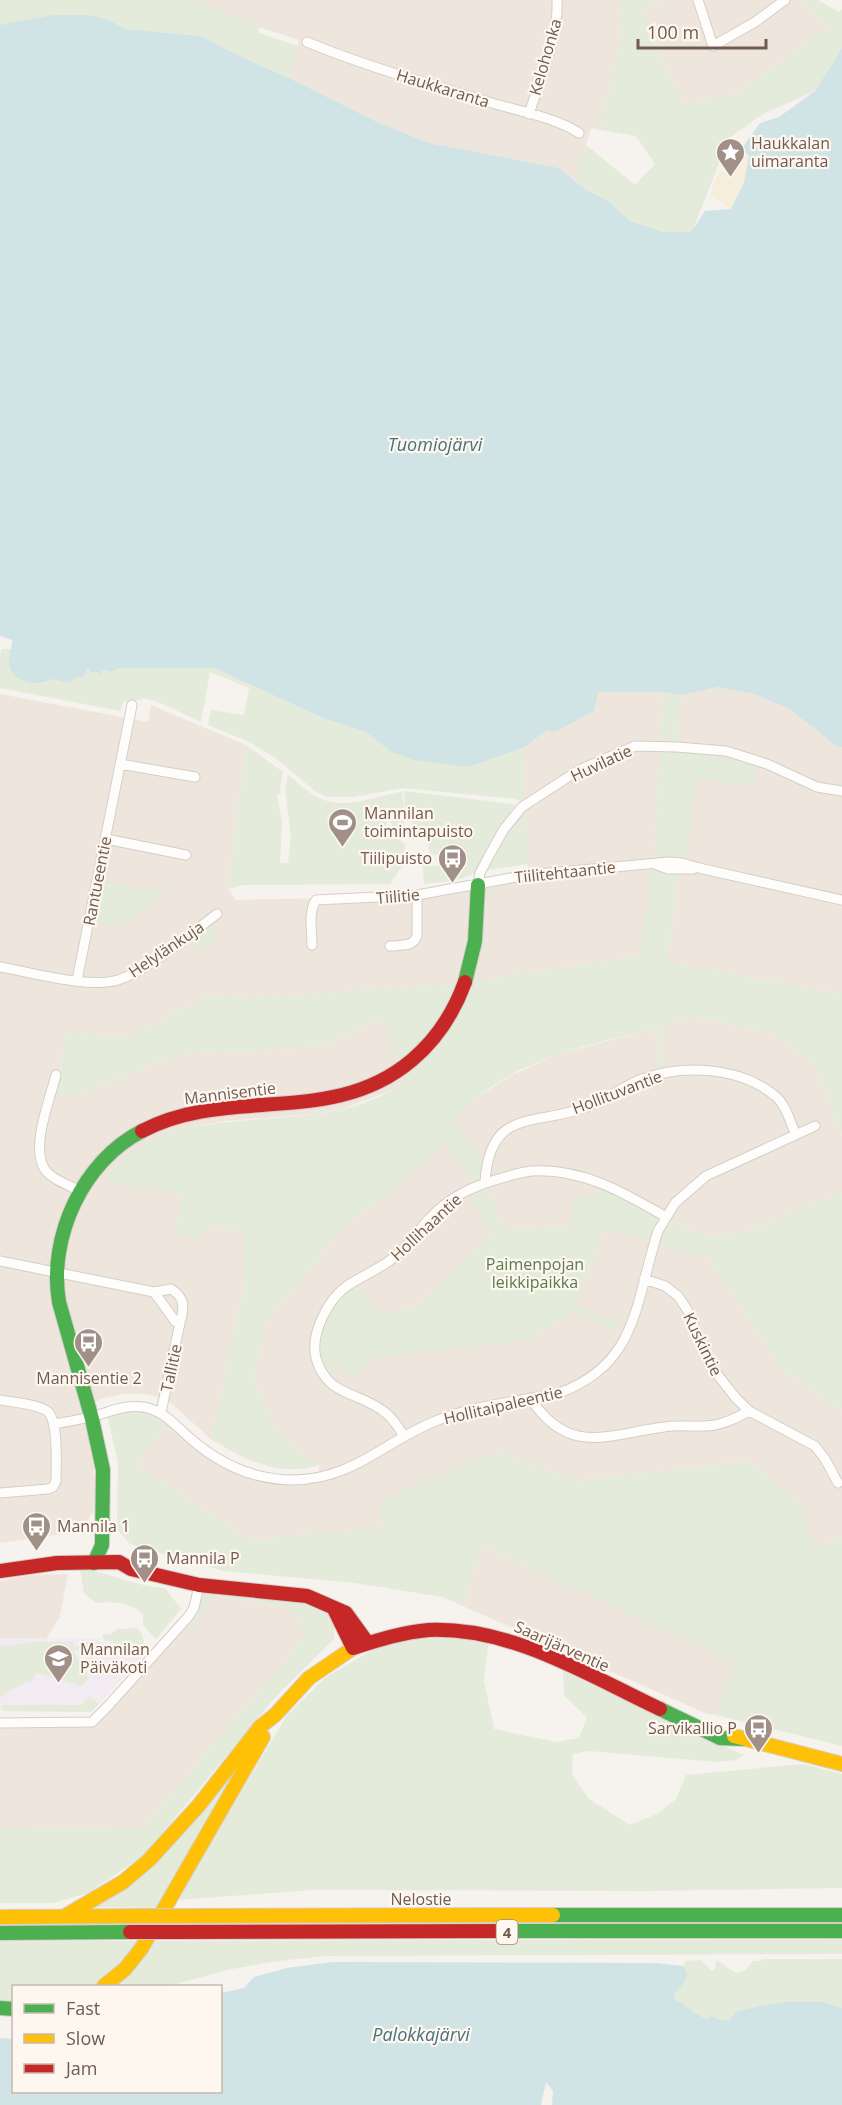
<svg xmlns="http://www.w3.org/2000/svg" width="842" height="2105" viewBox="0 0 842 2105" font-family="'Open Sans',sans-serif">
<style>
.residential{fill:#eee5dc}
.education{fill:#f3ebf2}
.green{fill:#e4ebda}
.sand{fill:#f5eeda}
.water{fill:#d0e3e5}
.lines{fill:none;stroke-linecap:round;stroke-linejoin:round}
.street-casing{stroke:#d4cec9;stroke-width:11}
.fast-casing{stroke:#d4cec9;stroke-width:16}
.slow-casing{stroke:#d4cec9;stroke-width:16}
.jam-casing{stroke:#d4cec9;stroke-width:16}
.street{stroke:#fefdfc;stroke-width:9}
.fast{stroke:#4caf50;stroke-width:14}
.slow{stroke:#ffc107;stroke-width:14}
.jam{stroke:#c62828;stroke-width:14}
.slow-bridge-casing{stroke:#d4cdc8;stroke-width:16;stroke-linecap:butt}
.jam-bridge-casing{stroke:#d4cdc8;stroke-width:16;stroke-linecap:butt}
.slow-bridge{stroke:#ffc107;stroke-width:14}
.jam-bridge{stroke:#c62828;stroke-width:14}
.labels{text-anchor:middle;dominant-baseline:central;stroke-width:4.5;stroke-linejoin:round;paint-order:stroke}
.shield{fill:#fdf7f0;stroke:#9b8a80;stroke-width:1.5}
.shield-label{font-size:15px;font-weight:bold;fill:#715b50}
.street-label{font-size:16px;fill:#715b50;stroke:#fdf7f0}
.poi-label{font-size:16px;fill:#715b50;stroke:#fdf7f0;text-anchor:start}
.park-label{font-size:16px;fill:#5b7b4d;stroke:#fdf7f0}
.water-label{font-size:18px;font-style:italic;fill:#49737b;stroke:#fdf7f0}
</style>
<rect width="100%" height="100%" fill="#f6f2ee"/>
<path class="residential" d="M196 0H621L622 4 620 44 600 130 591 128 575 180 559 168 429 143 377 122 289 78 299 40 246 23Z
M667 0H802L801 2 828 27 739 92 684 105 655 45 643 10Z
M719 687 754 694 789 709 838 747H842V994L668 962 679 872 653 867 639 956 453 984 253 998 205 996 130 1038 66 1031 56 1095 69 1098 178 1054 321 1047 382 1019 408 1079 395 1089 342 1109 315 1114 224 1121 171 1131 104 1179 183 1196 175 1235 211 1224 245 1233V1280L211 1439 172 1404 161 1397 144 1394H124L104 1398 85 1406 90 1425 96 1492 93 1514H91L83 1531 0 1543V694L148 722 151 705 246 745 228 889 236 900 423 896 528 876 526 809 524 803 525 747 597 692H663L654 855 686 857 697 778 753 786 677 748 682 695Z
M694 1017 767 1032 813 1060 842 1136V1192L757 1228 714 1237 673 1224 600 1187 596 1198 570 1226 505 1228 454 1120 478 1097 510 1076 556 1055 655 1028 659 1069H663L660 1027Z
M446 1141 477 1190 471 1194 492 1234 414 1307 397 1311 533 1339 568 1316 571 1311 619 1322 575 1305 605 1229 710 1259 781 1369 842 1410V1537L814 1546 800 1504 747 1461 575 1481 497 1452 384 1527 251 1540 136 1465 168 1422 208 1456 265 1481 320 1480 319 1465 278 1435 253 1377 266 1322 342 1229 393 1189Z
M483 1546 737 1663 716 1715 705 1713 463 1606Z
M68 1574 60 1616 46 1639 0 1638V1581L31 1575Z
M216 1596 289 1608 299 1618 307 1634 142 1829 0 1828V1727L93 1725 101 1720 188 1622 191 1624Z"/>
<path class="education" d="M0 1638 100 1639V1642L112 1643 113 1647 133 1643 138 1661 91 1712 0 1711Z"/>
<path class="green" d="M0 0H196L259 27V33L298 46 289 78 233 53 201 36 125 29 109 20 6 24 0 25Z
M621 0H667L643 10 655 45 684 105 739 92 828 27 801 2 802 0H818L839 12 842 9V48L815 91 763 114 729 138 692 232H663L630 221 607 200 588 191 575 180 585 144 635 185 655 164 636 136 600 130 620 44 622 4Z
M2 649H12L9 665 17 677 27 682 45 683 53 679 74 678 88 667 102 677 101 671 117 668H214L323 718 366 732 390 751 469 767 525 747 524 803 515 799 403 788 353 797H328L315 791 274 757 249 742 208 725 211 710 244 715 249 688 210 672 201 722C184 715 165 703 147 699 139 698 133 703 124 701L120 711 0 688V655Z
M663 692 682 695 677 748 726 752 758 762 753 786 697 779 687 858 654 855Z
M246 745 283 772 280 788 281 794 277 795 282 823 280 863H288L291 837 285 789 288 775C300 784 312 797 327 801 351 808 379 795 402 792L405 818 402 834 398 833 387 817V832L392 833 405 844 404 863 390 884 244 885 228 889Z
M404 791 513 804 515 806 501 825 475 873C460 882 441 882 424 884L422 856H426L431 866H438L439 855 429 854 428 838H413L411 812 405 811Z
M526 809 528 864 488 870 507 830Z
M653 866 679 871 668 962 842 994V1136L813 1060 767 1032 694 1017 660 1027 663 1069H659L655 1028C595 1044 526 1056 477 1098 469 1105 462 1113 454 1121L483 1162 480 1175 505 1228 570 1226 574 1192 596 1198 600 1187 673 1224 714 1237 757 1228 842 1192V1410L781 1369 710 1259 605 1229 575 1305 620 1322 616 1331 572 1311 568 1316 533 1339 374 1358 355 1379 338 1368 331 1378C305 1347 326 1301 358 1283L381 1315 414 1307 492 1234 470 1194 476 1190 446 1142 393 1189 342 1229 266 1322 253 1377 278 1435 319 1465C281 1478 242 1459 211 1439L245 1280V1233L212 1224 196 1239 175 1235 183 1196 103 1179C122 1159 144 1141 170 1132 179 1128 191 1127 201 1126 269 1113 351 1125 408 1079L381 1019 321 1047 178 1054 69 1098 56 1096 66 1031 130 1038 205 996 253 998 453 984 639 956Z
M101 881 168 892 119 927 93 923Z
M214 924 217 940 200 952 191 939Z
M125 1410C142 1410 155 1411 168 1422L136 1465 251 1540 383 1527 379 1501 497 1452 575 1481 747 1461 800 1504 814 1546 842 1537V1746L716 1715 736 1663 483 1546 463 1606 442 1597 355 1583 223 1571 130 1544 117 1529 118 1462 107 1414Z
M80 1569C110 1572 136 1587 165 1588L181 1609 156 1639 143 1625V1614C129 1602 114 1601 96 1603L84 1593Z
M211 1590 307 1601 322 1609 334 1620V1639L277 1695 144 1855 88 1893 53 1903H0V1828L142 1829 307 1634 299 1618 288 1608 217 1596 192 1625 188 1622C194 1610 198 1595 211 1590Z
M137 1628 142 1634 146 1648 138 1661 133 1643 113 1647V1642L104 1640 102 1635 111 1634 117 1629Z
M440 1635 489 1640 484 1680 494 1729 556 1742 579 1738 587 1717 564 1696 563 1671C624 1699 683 1729 744 1755L735 1760 718 1762 589 1751 573 1754 572 1774 589 1799 630 1825 657 1814 676 1799 686 1775 803 1764 842 1774V1888L648 1891 313 1890 176 1900 287 1715 326 1677 371 1651 408 1639Z
M29 1642H73L74 1647 89 1642H100V1647H89L73 1651 89 1678 82 1686 36 1673 33 1682 29 1681 3 1694V1697H0V1645L10 1646Z
M90 1696 99 1704 91 1712 2 1711V1705H81Z
M240 1760 160 1908 91 1907Z
M842 1939V1954L323 1956 271 1962 232 1969 168 1986H111L152 1941Z
M0 1941H141L103 1981 95 1986H14L13 2005 0 2003Z
M762 1959H842V2008L824 2002 758 2007 737 2011 729 2020H720L712 2016 707 2019C695 2015 687 2005 675 2000L674 1995 687 1972 683 1966 686 1961 701 1960 712 1971 715 1968 716 1960C731 1965 735 1985 753 1961H761Z"/>
<path class="sand" d="M742 148 749 156 744 183 731 209 710 195 718 173 726 171Z"/>
<path class="water" d="M53 15H88L109 20 125 29 201 36 233 53 289 78 377 122 429 143 559 168 588 191 607 200 630 221 663 232H691L705 211 731 209 744 183 749 156 742 148 760 123 779 117 815 91 842 48V747H838L789 709 754 694 719 687 682 695 663 692H598L594 711 555 732 547 730 525 747 469 767 413 760 390 751 366 732 323 718 214 668H118L112 672 106 670 101 671 102 677 96 672 91 673 88 667 83 677 74 678 70 683 53 679C39 687 12 684 9 664 8 658 12 648 12 640L0 636V25Z
M332 1962 656 1963 683 1966 687 1972 686 1980 674 1994 675 2000C687 2005 695 2015 707 2019L712 2016 720 2020H729L737 2011 782 2002H824L842 2008V2105H552L553 2091 546 2082 541 2105H0V2038L13 2039 14 2092H220L221 1993 244 1988 254 1977 287 1968Z"/>
<g class="lines">
<defs>
<path id="street" d="M698 0 713 46 755 22 785 0
M307 42C367 67 430 84 492 103 519 111 556 118 579 133
M529 114C540 79 559 36 557 0
M120 764 195 777
M106 839 186 855
M657 865 668 869H693
M478 885 480 873 490 854 504 829 522 807 579 770 635 746 677 747 726 751 767 764 817 787 842 791
M312 945C312 931 308 912 316 900L417 895 527 875 669 862 682 863 699 868 842 900
M390 946C401 945 413 947 417 936V895
M0 967C30 972 89 989 118 980 148 970 190 934 217 914
M77 980 132 705
M56 1075C50 1099 31 1145 44 1168 50 1179 69 1185 80 1191
M485 1182C490 1106 536 1127 586 1107 605 1100 621 1088 639 1080 681 1064 738 1066 774 1095 786 1104 790 1122 796 1135
M0 1261 154 1292 175 1321 180 1323C184 1308 186 1298 171 1289L154 1292
M644 1279 665 1286 678 1296 688 1311 710 1365 735 1397 749 1411 815 1446 825 1459 838 1483
M531 1399C569 1457 609 1434 664 1427 680 1424 698 1428 715 1425 727 1423 738 1417 749 1411
M0 1400C11 1402 38 1404 47 1411 59 1420 56 1465 56 1481L53 1487 48 1489 0 1493
M161 1412 180 1323
M54 1424C66 1422 78 1420 90 1417 108 1413 124 1404 143 1407 163 1410 176 1426 191 1439 221 1465 255 1480 294 1480 352 1479 382 1444 431 1423 471 1405 517 1402 559 1393 639 1364 635 1301 658 1231L675 1203 706 1176 815 1126
M404 1436C399 1428 394 1420 387 1414 361 1391 327 1398 316 1358 310 1334 328 1299 347 1286 361 1276 380 1269 393 1258 407 1247 416 1234 427 1221 449 1196 477 1184 509 1176 516 1174 523 1172 531 1171 582 1168 623 1192 666 1217
M0 1723 92 1722 108 1706 188 1617 194 1608 199 1585"/>
<path id="fast" d="M465 982 475 941 478 885
M94 1563 102 1545 103 1470 92 1419 59 1302C48 1237 83 1161 142 1131
M660 1709 720 1738 743 1739
M553 1915H842
M508 1931H842
M0 1933 130 1932
M0 2008 14 2009"/>
<path id="slow" d="M734 1736 842 1764
M65 1916 123 1882 149 1860 199 1805 260 1727 275 1715 309 1678 353 1648
M180 1916 553 1915
M0 1917 139 1916
M104 1986 125 1969 141 1949 263 1737"/>
<path id="jam" d="M142 1131C229 1085 332 1128 412 1060 437 1039 454 1012 465 982
M0 1571 57 1563 119 1562 131 1569 199 1585 307 1596 346 1613 367 1642
M334 1609 353 1648C378 1640 403 1632 429 1630 512 1627 586 1674 660 1709
M171 1932 508 1931"/>
</defs>
<use href="#street" class="street-casing"/>
<use href="#fast" class="fast-casing"/>
<use href="#slow" class="slow-casing"/>
<use href="#jam" class="jam-casing"/>
<use href="#street" class="street"/>
<use href="#fast" class="fast"/>
<use href="#slow" class="slow"/>
<use href="#jam" class="jam"/>
<defs>
<path id="slow-bridge" d="M139 1916H180"/>
<path id="jam-bridge" d="M130 1932H171"/>
</defs>
<use href="#slow-bridge" class="slow-bridge-casing"/>
<use href="#jam-bridge" class="jam-bridge-casing"/>
<use href="#slow-bridge" class="slow-bridge"/>
<use href="#jam-bridge" class="jam-bridge"/>
</g>
<defs>
<symbol id="sight-pin" viewBox="-11 -11 22 30"><path d="M0 17L-7.5 6A9.5 9.5 0 1 1 7.5 6Z" fill="#a09087" stroke="#fdf7f0"/><path d="M0-6L1.8-2.2L6-1.7L2.9 1.2L3.7 5.4L0 3.3L-3.7 5.4L-2.9 1.2L-6-1.7L-1.8-2.2Z" fill="#fff"/></symbol>
<symbol id="stadium-pin" viewBox="-11 -11 22 30"><path d="M0 17L-7.5 6A9.5 9.5 0 1 1 7.5 6Z" fill="#a09087" stroke="#fdf7f0"/><path d="M0-5a6.5 5 0 1 0 0 10a6.5 5 0 1 0 0-10ZM-3.5-1.8h7v3.6h-7Z" fill="#fff"/></symbol>
<symbol id="bus-pin" viewBox="-11 -11 22 30"><path d="M0 17L-7.5 6A9.5 9.5 0 1 1 7.5 6Z" fill="#a09087" stroke="#fdf7f0"/><path d="M-5-6H5V4H4V6H2V4H-2V6H-4V4H-5ZM-3.5-4V0h7V-4ZM-3.5 1.2v1.5H-2V1.2ZM2 1.2v1.5H3.5V1.2Z" fill="#fff"/></symbol>
<symbol id="school-pin" viewBox="-11 -11 22 30"><path d="M0 17L-7.5 6A9.5 9.5 0 1 1 7.5 6Z" fill="#a09087" stroke="#fdf7f0"/><path d="M0-5L7-2L0 1L-7-2ZM-4 1L0 2.5L4 1V4Q0 6-4 4Z" fill="#fff"/></symbol>
</defs>
<g fill-rule="evenodd">
<use href="#sight-pin" x="714" y="136" width="33" height="45"/>
<use href="#stadium-pin" x="326" y="806" width="33" height="45"/>
<use href="#bus-pin" x="436" y="842" width="33" height="45"/>
<use href="#bus-pin" x="72" y="1326" width="33" height="45"/>
<use href="#bus-pin" x="20" y="1510" width="33" height="45"/>
<use href="#bus-pin" x="128" y="1542" width="33" height="45"/>
<use href="#school-pin" x="42" y="1642" width="33" height="45"/>
<use href="#bus-pin" x="742" y="1712" width="33" height="45"/>
</g>
<g class="labels">
<rect class="shield" x="496.5" y="1920" width="21" height="24" rx="4.5"/>
<g class="shield-label">
<text x="507" y="1932">4</text>
</g>
<g class="street-label">
<text transform="translate(545 57) rotate(-74)">Kelohonka</text>
<text transform="translate(443 88) rotate(17)">Haukkaranta</text>
<text transform="translate(601 763) rotate(-25)">Huvilatie</text>
<text transform="translate(565 872) rotate(-6)">Tiilitehtaantie</text>
<text transform="translate(97 881) rotate(-79)">Rantueentie</text>
<text transform="translate(398 896) rotate(-5)">Tiilitie</text>
<text transform="translate(166 949) rotate(-34)">Helylänkuja</text>
<text transform="translate(617 1092) rotate(-21)">Hollituvantie</text>
<text transform="translate(230 1093) rotate(-7)">Mannisentie</text>
<text transform="translate(426 1227) rotate(-43)">Hollihaantie</text>
<text transform="translate(703 1344) rotate(64)">Kuskintie</text>
<text transform="translate(171 1368) rotate(-78)">Tallitie</text>
<text transform="translate(503 1405) rotate(-13)">Hollitaipaleentie</text>
<text transform="translate(562 1646) rotate(24)">Saarijärventie</text>
<text x="421" y="1899">Nelostie</text>
</g>
<g class="poi-label">
<text x="751" y="143">Haukkalan<tspan x="751" dy="18">uimaranta</tspan></text>
<text x="364" y="813">Mannilan<tspan x="364" dy="18">toimintapuisto</tspan></text>
<text x="432" y="858" text-anchor="end">Tiilipuisto</text>
<text x="89" y="1378" text-anchor="middle">Mannisentie 2</text>
<text x="57" y="1526">Mannila 1</text>
<text x="166" y="1558">Mannila P</text>
<text x="80" y="1649">Mannilan<tspan x="80" dy="18">Päiväkoti</tspan></text>
<text x="737" y="1728" text-anchor="end">Sarvikallio P</text>
</g>
<g class="park-label">
<text x="535" y="1264">Paimenpojan<tspan x="535" dy="18">leikkipaikka</tspan></text>
</g>
<g class="water-label">
<text x="435" y="444">Tuomiojärvi</text>
<text x="421" y="2034">Palokkajärvi</text>
</g>
</g>
<rect x="12" y="1985" width="210" height="108" fill="#fdf7f0" stroke="#c5b9b0" stroke-width="1.5"/>
<rect x="24" y="2004" width="30" height="9" fill="#4caf50" stroke="#c5b9b0" stroke-width="1.5"/>
<text x="66" y="2015" font-size="18" fill="#715b50">Fast</text>
<rect x="24" y="2034" width="30" height="9" fill="#ffc107" stroke="#c5b9b0" stroke-width="1.5"/>
<text x="66" y="2045" font-size="18" fill="#715b50">Slow</text>
<rect x="24" y="2064" width="30" height="9" fill="#c62828" stroke="#c5b9b0" stroke-width="1.5"/>
<text x="66" y="2075" font-size="18" fill="#715b50">Jam</text>
<path d="M638 39v9h128v-9" fill="none" stroke="#715b50" stroke-width="3"/>
<text x="647" y="39" font-size="18" fill="#715b50" stroke="#fdf7f0" stroke-width="4.5" paint-order="stroke">100 m</text>
</svg>
